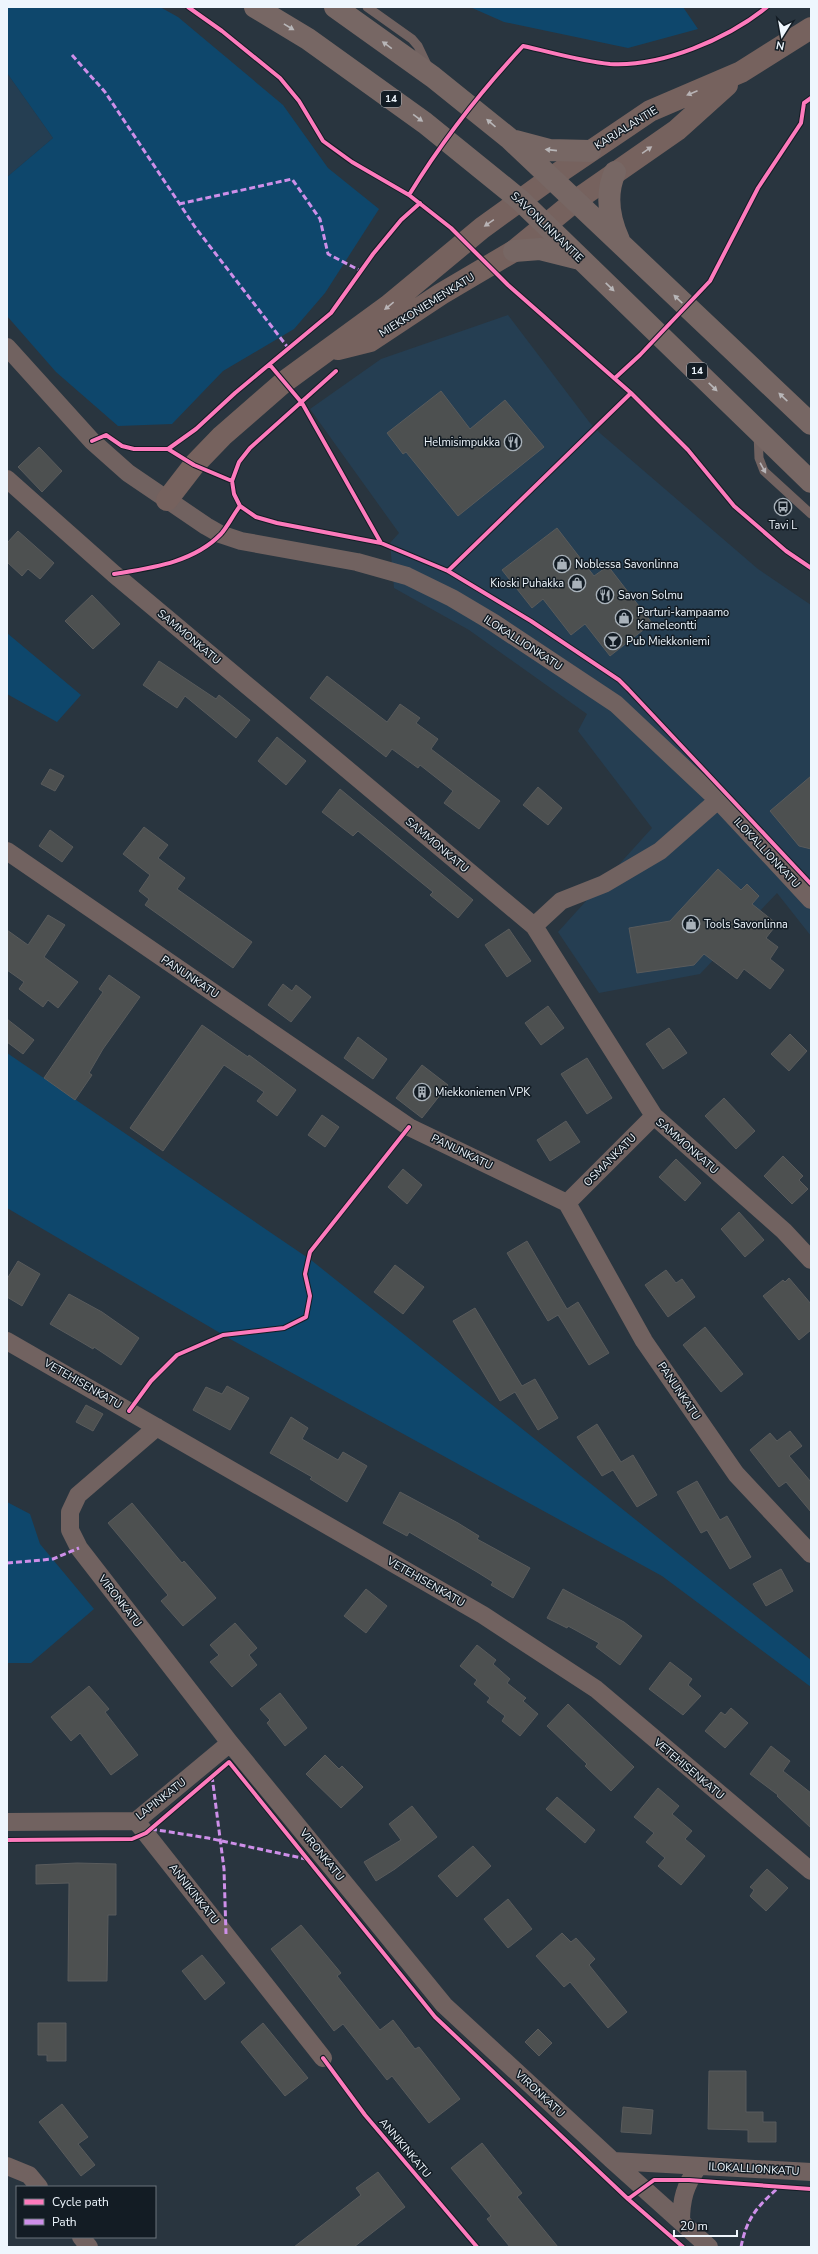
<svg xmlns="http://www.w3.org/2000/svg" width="818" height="2254" viewBox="0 0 818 2254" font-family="'Nunito Sans',sans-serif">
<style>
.built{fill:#253e52}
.green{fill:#0e476c}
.building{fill:#4d5050;stroke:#595b5c}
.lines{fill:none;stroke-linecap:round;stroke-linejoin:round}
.lane{stroke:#716260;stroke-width:9}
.street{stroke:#716260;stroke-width:18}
.secondary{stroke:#76625e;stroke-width:22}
.highway{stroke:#776764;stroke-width:22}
.quiet{stroke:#ce8fe9;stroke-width:3;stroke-dasharray:6 3;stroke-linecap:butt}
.cycleway-casing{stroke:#131c24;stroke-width:6}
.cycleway{stroke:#fd7abc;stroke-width:4}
.oneway{fill:#b8b6b8}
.oneway2{fill:#b8b3b5}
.oneway3{fill:#b6b3b6}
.labels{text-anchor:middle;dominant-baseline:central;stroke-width:3;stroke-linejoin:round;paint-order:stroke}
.shield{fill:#131c24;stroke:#acb5bc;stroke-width:1}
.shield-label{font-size:10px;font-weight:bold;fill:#eef6fd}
.street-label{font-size:11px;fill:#eef6fd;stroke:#131c24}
.poi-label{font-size:11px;fill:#eef6fd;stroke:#131c24;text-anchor:start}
</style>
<rect width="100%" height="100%" fill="#29353f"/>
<path class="built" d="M7 73 53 138 7 177Z
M508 315 590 423 601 434 758 569 811 605V936L777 893 700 974 599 993 558 932 652 828 578 731 587 714 469 630 394 588 390 543 399 533 310 409 381 359Z"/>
<path class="green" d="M7 7H160L178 17 283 105 328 168 379 209 325 293 294 329 223 371 172 424 118 426 56 372 7 316V177L53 138 7 73Z
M470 7H683L698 29 628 48 504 22Z
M7 633 81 695 57 722 7 694Z
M7 1053 311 1260 811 1660V1687L662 1576 232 1340 7 1208Z
M7 1502 30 1514 40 1544 94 1609 31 1663H7Z"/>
<path class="building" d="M441 391 470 429 505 400 544 447 458 516 406 452 403 454 387 433Z
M39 447 62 471 42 492 18 467Z
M557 528 594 576 608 566 652 623 610 656 585 624 571 635 543 599 532 608 502 570Z
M18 531 54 563 40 579 28 569 22 576 7 562V543Z
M92 595 120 624 93 649 65 621Z
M159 661 216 699 219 695 250 720 236 738 185 696 177 708 143 685Z
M327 676 387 722 400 704 420 718 416 723 438 739 431 749 500 801 479 829 444 803 453 791 420 765 418 768 392 749 386 757 310 698Z
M277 737 306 761 286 785 258 761Z
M50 769 64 776 55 791 41 784Z
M811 776V849L799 846 770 811Z
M538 787 562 808 548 825 523 805Z
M340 789 473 900 458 918 430 895 433 892 358 831 353 836 322 812Z
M144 827 168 845 158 858 185 878 177 889 252 942 233 968 145 905 149 899 139 891 150 875 123 854Z
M50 830 73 847 62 862 39 846Z
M718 869 741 890 747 884 759 896 752 904 777 924 766 938 778 947 770 959 784 970 770 989 744 969 737 979 704 954 694 965 637 973 629 928 670 921Z
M48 915 65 925 44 957 78 982 58 1008 48 1000 43 1007 19 989 24 982 7 970V930L28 945Z
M509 929 531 961 507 977 485 945Z
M109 975 140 997 103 1049 89 1073 92 1075 75 1100 44 1078 103 992 99 989Z
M283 984 292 991 296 985 311 997 291 1022 268 1005Z
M548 1006 564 1028 541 1045 525 1023Z
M7 1019 34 1040 23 1054 7 1042Z
M202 1025 248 1057 249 1055 296 1090 277 1116 257 1101 264 1092 224 1065 163 1151 130 1128Z
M669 1028 687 1053 663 1069 646 1044Z
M790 1034 807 1051 789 1071 771 1054Z
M358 1037 387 1059 373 1079 344 1058Z
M587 1058 612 1098 587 1114 561 1074Z
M422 1065 448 1085 422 1118 396 1098Z
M724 1098 755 1131 736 1149 705 1116Z
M322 1115 339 1127 325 1147 308 1135Z
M566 1121 580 1142 550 1161 537 1140Z
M783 1156 803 1176 799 1180 808 1189 792 1204 764 1176Z
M676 1159 701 1183 685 1201 659 1177Z
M403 1169 422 1185 407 1204 388 1187Z
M739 1212 764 1240 745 1257 721 1229Z
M527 1241 567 1309 578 1302 609 1353 589 1365 558 1315 548 1321 507 1253Z
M18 1261 40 1274 22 1306 7 1297V1279Z
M395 1265 424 1287 403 1314 374 1292Z
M666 1270 676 1283 682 1279 695 1297 668 1317 645 1285Z
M789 1278 811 1304V1330L799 1340 763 1296 783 1280 785 1282Z
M69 1294 102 1312 139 1338 121 1365 94 1347 93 1349 83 1343 50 1324Z
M475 1308 522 1386 535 1379 558 1418 538 1430 515 1392 500 1401 453 1321Z
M705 1327 743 1374 721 1392 683 1345Z
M227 1386 249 1398 230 1430 193 1410 206 1387 222 1394Z
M86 1405 103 1414 93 1431 76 1422Z
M291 1417 308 1428 302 1439 338 1460 343 1452 367 1466 347 1502 310 1479 312 1477 270 1453Z
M597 1424 621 1462 633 1455 657 1495 637 1507 613 1470 602 1476 577 1437Z
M790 1431 802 1446 789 1456 811 1482V1512L786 1482 779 1487 750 1450 770 1433 777 1441Z
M697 1481 720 1520 727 1516 751 1557 730 1569 707 1530 701 1533 677 1492Z
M400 1492 458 1523 479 1536 477 1539 530 1568 513 1598 491 1585 493 1582 477 1572 409 1532 407 1536 383 1523Z
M132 1503 182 1563 184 1561 216 1598 183 1626 161 1601 168 1595 108 1523Z
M781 1569 793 1591 766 1606 753 1584Z
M366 1589 387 1606 366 1633 344 1616Z
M563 1589 624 1622 642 1636 620 1665 596 1647 599 1643 568 1626 567 1628 547 1618Z
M235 1623 257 1648 249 1655 257 1665 232 1687 210 1662 219 1655 210 1645Z
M477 1645 496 1660 493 1664 510 1679 507 1683 526 1698 523 1701 538 1714 520 1736 502 1721 505 1716 487 1702 490 1698 474 1684 477 1680 460 1666Z
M670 1662 692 1679 688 1685 701 1696 683 1715 649 1689Z
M89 1686 109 1709 105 1712 138 1755 111 1775 80 1733 71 1741 51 1717Z
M280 1693 307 1728 285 1746 267 1723 270 1720 260 1709Z
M568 1704 634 1767 611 1791 585 1766 587 1764 547 1726Z
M731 1708 748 1723 725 1748 705 1731 721 1712 725 1715Z
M771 1746 790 1761 783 1771 811 1793V1828L777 1796 778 1795 750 1774Z
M325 1755 339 1769 342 1766 363 1787 341 1808 306 1774Z
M658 1788 679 1806 672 1814 692 1831 685 1839 705 1856 681 1885 658 1866 665 1858 646 1842 654 1833 634 1817Z
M557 1797 595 1830 585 1843 546 1809Z
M412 1806 437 1837 395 1869 376 1881 364 1862 401 1840 389 1824Z
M473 1846 491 1866 457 1897 438 1876Z
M77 1863 116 1864V1915H108L107 1981H68L69 1883 36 1884V1865Z
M767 1869 788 1888 766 1911 750 1896 754 1890 750 1887Z
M508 1899 532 1929 508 1948 484 1919Z
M301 1925 341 1973 337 1976 380 2030 393 2020 415 2049 419 2047 460 2099 429 2123 392 2076 387 2080 343 2024 334 2031 271 1949Z
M562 1933 571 1942 576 1938 595 1959 589 1965 627 2012 608 2028 570 1982 564 1987 536 1956Z
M202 1955 225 1983 205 2000 182 1971Z
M38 2023H66V2061H47V2055H38Z
M263 2023 308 2078 285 2096 241 2042Z
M538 2029 552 2043 539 2056 525 2042Z
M709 2071H746V2112H763V2122H776V2142H748V2130L708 2129Z
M62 2104 88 2137 78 2144 95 2165 81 2176 39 2122Z
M623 2107 653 2110 651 2134 621 2132Z
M482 2143 522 2193 517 2197 558 2247H510L487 2219 491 2216 451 2168Z
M378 2172 405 2207 354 2247H294L361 2195 356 2188Z"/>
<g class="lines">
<path class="lane" d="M367 7 412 39 418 46 428 67
M758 433 759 458 764 471 811 514"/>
<path class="street" d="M7 347 92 441 128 473 206 526 220 534 241 541 357 562 407 576 452 598 494 623 616 704 718 800 811 900
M7 479 114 574 534 926 654 1116 784 1231 811 1260
M7 851 409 1127 567 1203 644 1341 736 1474 811 1554
M534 926 561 901 604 884 660 851 718 800
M567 1203 654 1116
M7 1341 483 1615 596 1689 811 1871
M157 1427 78 1495 70 1512V1530L79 1548 230 1743 444 2005 613 2161 709 2247
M136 1821 323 2058
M7 1822 136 1821 230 1743
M613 2161 811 2172
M7 2166 29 2175 39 2187
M681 2222C681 2200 685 2185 698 2167
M81 2237 89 2247"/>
<path class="secondary" d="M338 349 370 341 441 294 514 251 575 201 677 130 727 85
M167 500 194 465 222 436 284 382 388 306 482 228 551 178 650 111 741 72 811 28"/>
<path class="highway" d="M255 7 308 39 425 123 520 200 811 482
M335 7 433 77 510 139 811 424
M515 141 549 150 590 151
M615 172C605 195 609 218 619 240
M514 251 540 249 580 259"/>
<path class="quiet" d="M72 55 105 92 195 227 289 349
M179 204 292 179 320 219 328 254 361 271
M7 1563 53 1559 79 1548
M212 1776 224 1869 226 1934
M151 1829 208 1838 306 1859
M741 2247C747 2217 757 2207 779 2187"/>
<defs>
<path id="cycleway" d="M188 7 222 31 280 78 299 101 323 141 352 162 409 195 451 228 508 285 631 393 688 450 734 506 786 551 811 568
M409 195C442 141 480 92 523 46 551 52 580 61 610 64 662 67 727 39 767 7
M270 365 302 403 381 543
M615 378 640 355 710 281 758 188 801 123 804 103 811 98
M92 441 106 435 122 446 134 449H168L196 429 235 393 331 313 373 254 401 220 420 203
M168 449 194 465 232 481 234 494 240 506 256 517 277 523 381 543 448 571 531 621 619 680 628 689 811 884
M232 481 239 462 250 448 336 371
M448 571 631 393
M114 574C150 568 193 563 221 534 228 526 233 515 240 506
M129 1411 151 1381 177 1355 223 1335 284 1328 306 1317 310 1296 305 1274 310 1252 409 1127
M7 1840 132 1839 146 1833 229 1762 435 2017 628 2199 654 2180H689L811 2189
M323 2058 365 2115 477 2247
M628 2199 683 2247"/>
</defs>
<use href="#cycleway" class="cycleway-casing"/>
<use href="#cycleway" class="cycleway"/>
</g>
<defs><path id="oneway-solid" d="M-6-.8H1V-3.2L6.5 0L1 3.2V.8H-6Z"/></defs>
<g class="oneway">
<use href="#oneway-solid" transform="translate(289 27) rotate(31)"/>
<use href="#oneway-solid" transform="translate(387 45) rotate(-144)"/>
<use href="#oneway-solid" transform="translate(418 118) rotate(36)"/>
<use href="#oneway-solid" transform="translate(491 123) rotate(-139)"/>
<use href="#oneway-solid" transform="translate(551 150) rotate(-174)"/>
<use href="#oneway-solid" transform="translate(610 287) rotate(44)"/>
<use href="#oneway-solid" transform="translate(678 299) rotate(-137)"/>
<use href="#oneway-solid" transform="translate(713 387) rotate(44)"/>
<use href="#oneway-solid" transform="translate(783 397) rotate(-137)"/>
</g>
<g class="oneway2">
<use href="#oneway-solid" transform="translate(692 93) rotate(157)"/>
<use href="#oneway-solid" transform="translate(647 150) rotate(-35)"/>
<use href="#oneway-solid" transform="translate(489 223) rotate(145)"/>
<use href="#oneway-solid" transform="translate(389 306) rotate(141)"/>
</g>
<use class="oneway3" href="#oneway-solid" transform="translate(763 468) rotate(61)"/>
<defs>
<symbol id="restaurant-ring" viewBox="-11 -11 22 22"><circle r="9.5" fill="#131c24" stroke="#a9b2ba" stroke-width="1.5"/><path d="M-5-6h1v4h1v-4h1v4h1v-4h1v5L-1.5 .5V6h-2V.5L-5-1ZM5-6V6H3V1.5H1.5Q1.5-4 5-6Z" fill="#a9b2ba"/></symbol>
<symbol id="bus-ring" viewBox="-11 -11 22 22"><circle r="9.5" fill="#131c24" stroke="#a9b2ba" stroke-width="1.5"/><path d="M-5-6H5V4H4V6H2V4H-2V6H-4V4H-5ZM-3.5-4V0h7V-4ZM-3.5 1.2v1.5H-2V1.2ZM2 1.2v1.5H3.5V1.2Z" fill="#a9b2ba"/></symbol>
<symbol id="shop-ring" viewBox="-11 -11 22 22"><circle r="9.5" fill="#131c24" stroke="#a9b2ba" stroke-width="1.5"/><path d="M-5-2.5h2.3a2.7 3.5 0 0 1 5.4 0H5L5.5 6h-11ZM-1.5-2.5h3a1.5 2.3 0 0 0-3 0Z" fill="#a9b2ba"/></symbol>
<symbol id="bar-ring" viewBox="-11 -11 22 22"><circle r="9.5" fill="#131c24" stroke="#a9b2ba" stroke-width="1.5"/><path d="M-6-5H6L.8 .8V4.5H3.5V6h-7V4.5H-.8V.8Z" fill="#a9b2ba"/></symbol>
<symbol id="building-ring" viewBox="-11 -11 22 22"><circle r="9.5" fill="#131c24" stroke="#a9b2ba" stroke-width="1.5"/><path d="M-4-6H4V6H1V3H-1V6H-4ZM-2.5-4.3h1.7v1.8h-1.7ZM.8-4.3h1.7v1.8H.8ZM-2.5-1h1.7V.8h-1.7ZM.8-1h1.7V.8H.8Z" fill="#a9b2ba"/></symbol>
</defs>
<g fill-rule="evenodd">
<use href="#restaurant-ring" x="503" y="432" width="20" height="20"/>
<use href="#bus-ring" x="773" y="497" width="20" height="20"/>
<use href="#shop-ring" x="552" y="554" width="20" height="20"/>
<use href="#shop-ring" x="567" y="573" width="20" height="20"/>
<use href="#restaurant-ring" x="595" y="585" width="20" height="20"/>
<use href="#shop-ring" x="614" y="608" width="20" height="20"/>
<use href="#bar-ring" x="603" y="631" width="20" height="20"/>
<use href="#shop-ring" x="681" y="914" width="20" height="20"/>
<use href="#building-ring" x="412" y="1082" width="20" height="20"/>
</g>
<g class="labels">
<g class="shield">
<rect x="381" y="91" width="20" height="16" rx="3"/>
<rect x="687" y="363" width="20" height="16" rx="3"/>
</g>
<g class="shield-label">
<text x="391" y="99">14</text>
<text x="697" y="371">14</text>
</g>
<g class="street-label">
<text transform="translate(626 128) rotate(-32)">KARJALANTIE</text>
<text transform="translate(547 227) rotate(44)">SAVONLINNANTIE</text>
<text transform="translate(427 305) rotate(-32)">MIEKKONIEMENKATU</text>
<text transform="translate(189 637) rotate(40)">SAMMONKATU</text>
<text transform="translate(523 643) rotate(33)">ILOKALLIONKATU</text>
<text transform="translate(437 845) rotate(40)">SAMMONKATU</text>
<text transform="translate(767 853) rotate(47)">ILOKALLIONKATU</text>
<text transform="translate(190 977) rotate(34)">PANUNKATU</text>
<text transform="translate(687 1146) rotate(41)">SAMMONKATU</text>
<text transform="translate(462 1152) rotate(26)">PANUNKATU</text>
<text transform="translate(610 1160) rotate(-45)">OSMANKATU</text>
<text transform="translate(83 1384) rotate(30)">VETEHISENKATU</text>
<text transform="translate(679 1391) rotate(56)">PANUNKATU</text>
<text transform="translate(426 1582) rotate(30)">VETEHISENKATU</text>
<text transform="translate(120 1601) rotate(52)">VIRONKATU</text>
<text transform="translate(689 1769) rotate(40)">VETEHISENKATU</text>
<text transform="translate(161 1799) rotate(-38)">LAPINKATU</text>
<text transform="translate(322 1855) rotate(51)">VIRONKATU</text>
<text transform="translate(194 1894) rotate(52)">ANNIKINKATU</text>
<text transform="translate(540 2094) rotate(43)">VIRONKATU</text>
<text transform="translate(405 2148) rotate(50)">ANNIKINKATU</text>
<text transform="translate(754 2169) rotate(3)">ILOKALLIONKATU</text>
</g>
<g class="poi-label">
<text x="500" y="442" text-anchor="end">Helmisimpukka</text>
<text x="783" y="525" text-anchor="middle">Tavi L</text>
<text x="575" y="564">Noblessa Savonlinna</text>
<text x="564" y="583" text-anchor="end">Kioski Puhakka</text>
<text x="618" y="595">Savon Solmu</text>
<text x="637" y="612">Parturi-kampaamo<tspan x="637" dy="13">Kameleontti</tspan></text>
<text x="626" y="641">Pub Miekkoniemi</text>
<text x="704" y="924">Tools Savonlinna</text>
<text x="435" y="1092">Miekkoniemen VPK</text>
</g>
</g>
<rect width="818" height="2254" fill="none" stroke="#eef6fd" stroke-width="16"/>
<rect x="16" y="2186" width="140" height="52" fill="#131c24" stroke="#6b737b"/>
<rect x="24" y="2199" width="20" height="6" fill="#fd7abc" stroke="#6b737b"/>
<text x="52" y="2206" font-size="12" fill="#eef6fd">Cycle path</text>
<rect x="24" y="2219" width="20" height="6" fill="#ce8fe9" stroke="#6b737b"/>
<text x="52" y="2226" font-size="12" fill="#eef6fd">Path</text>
<g transform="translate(782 36) rotate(191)" stroke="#131c24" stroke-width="3" paint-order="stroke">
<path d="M0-3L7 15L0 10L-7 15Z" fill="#eef6fd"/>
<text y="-6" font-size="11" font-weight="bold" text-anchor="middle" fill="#eef6fd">N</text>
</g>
<path d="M674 2230v6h63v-6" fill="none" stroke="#eef6fd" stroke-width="2"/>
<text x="680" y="2230" font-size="12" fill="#eef6fd" stroke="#131c24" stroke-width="3" paint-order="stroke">20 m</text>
</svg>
